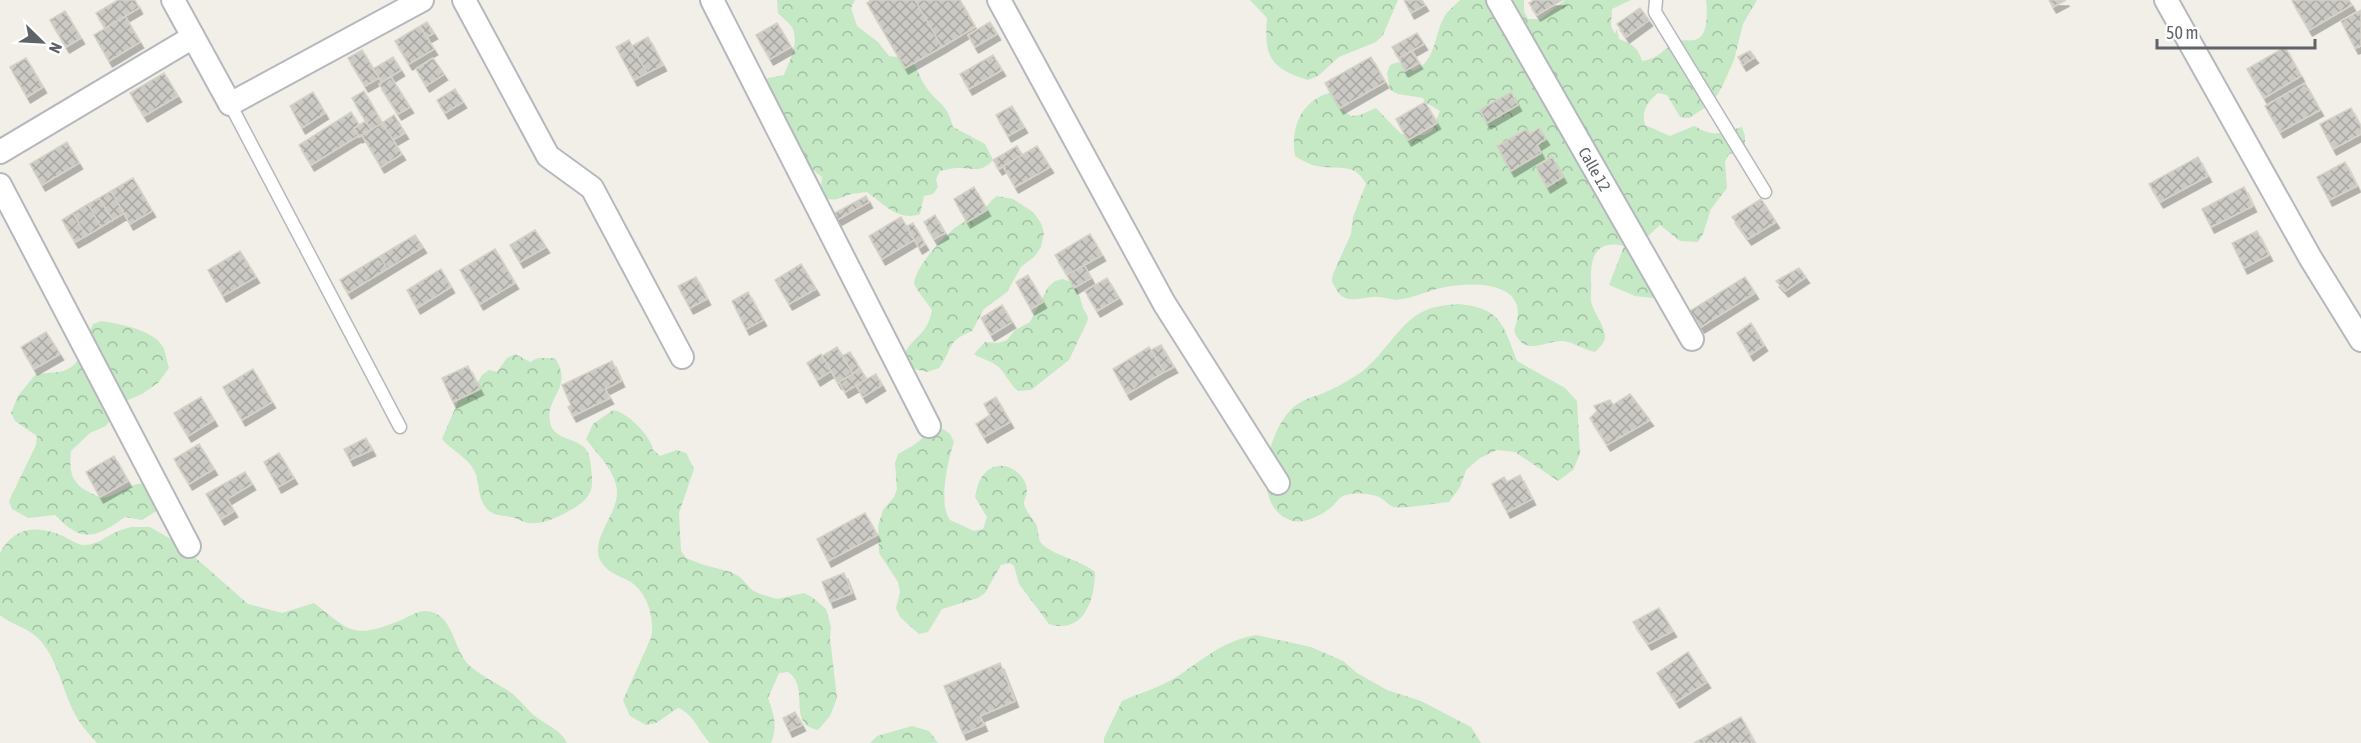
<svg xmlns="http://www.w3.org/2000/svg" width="2361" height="743" viewBox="0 0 2361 743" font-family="'Asap Condensed',sans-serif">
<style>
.forest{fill:url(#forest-crowns)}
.building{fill:url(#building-cross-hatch);stroke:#d6d1c6;stroke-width:1.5;filter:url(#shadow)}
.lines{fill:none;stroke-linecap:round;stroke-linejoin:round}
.service-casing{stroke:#b5b8bc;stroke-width:15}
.minor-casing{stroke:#b5b8bc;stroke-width:26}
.service{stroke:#fff;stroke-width:12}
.minor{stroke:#fff;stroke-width:22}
.labels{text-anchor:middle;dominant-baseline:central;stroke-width:5;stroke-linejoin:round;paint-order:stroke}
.street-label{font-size:16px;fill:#5f6368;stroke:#fff}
</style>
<defs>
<pattern id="forest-crowns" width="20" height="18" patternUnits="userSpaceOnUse" patternTransform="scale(1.5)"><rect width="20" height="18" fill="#c5e8c5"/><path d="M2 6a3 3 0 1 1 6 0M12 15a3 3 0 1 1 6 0" fill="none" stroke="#a3c0a4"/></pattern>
<pattern id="building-cross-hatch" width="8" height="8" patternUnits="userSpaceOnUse" patternTransform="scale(1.5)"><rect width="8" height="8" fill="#cccac5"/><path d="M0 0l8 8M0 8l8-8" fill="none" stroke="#a9a8a4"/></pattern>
<filter id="shadow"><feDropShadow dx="3.5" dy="6" stdDeviation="0" flood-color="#0004"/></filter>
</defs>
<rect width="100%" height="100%" fill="#f1efe8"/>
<path class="forest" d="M777 0H855L851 8 857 26 878 42 889 56 897 57 906 54C917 63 918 76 926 87 939 106 946 101 953 127L985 144 993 160C982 172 976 169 961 168 954 167 947 170 940 171L936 179 938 187 933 194 924 196 920 214C899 222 884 204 867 192 861 193 854 193 848 195 836 200 832 202 820 195L822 177 801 160 763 84 768 78 784 75C789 62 800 42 792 27 789 22 782 18 778 13Z
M1250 0H1398L1383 35 1376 42 1339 57 1318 76 1308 80C1270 68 1264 57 1267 18Z
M1460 0H1524V11L1528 19H1541L1565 0H1631L1612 9 1611 26 1615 34 1617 29 1619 39C1632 44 1638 47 1642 61 1660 59 1665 46 1678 41 1684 39 1691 42 1697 39 1709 34 1707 11 1706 0H1757L1743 24 1734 60 1722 87 1712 103 1689 118 1680 117 1667 95 1658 93C1647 102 1641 112 1645 125L1670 136 1694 126C1716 138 1719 133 1742 127L1745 136V145L1738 152 1729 154 1725 162 1727 188 1711 209 1703 234 1698 242 1680 241 1660 225 1647 237 1646 246 1660 292 1653 298 1635 296 1609 285 1624 246C1595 239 1590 259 1591 282 1592 288 1590 295 1591 301 1593 312 1604 324 1605 336 1605 343 1600 347 1595 352 1584 350 1574 342 1563 341 1543 341 1524 358 1514 330 1533 283 1478 281 1446 287 1431 289 1417 297 1402 299 1393 301 1388 298 1379 297 1368 295 1354 303 1343 297 1338 294 1335 287 1332 282L1333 274 1351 234 1353 217 1366 184C1356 164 1342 169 1323 167 1313 166 1304 162 1295 156 1290 125 1303 97 1337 91L1341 98 1340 108 1351 116 1360 115 1376 108 1400 133 1408 136 1424 135 1432 131 1440 111 1425 102 1423 98 1398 94 1390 90 1387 73 1390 65 1398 62 1407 65 1413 71C1438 61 1433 33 1446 14 1450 9 1456 4 1460 0Z
M997 196 1013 199 1033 212 1041 223 1044 233 1041 247 1035 256 1021 267 1007 292 984 309 972 331C945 342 954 348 939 368L927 372 910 368 904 355C913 335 927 337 932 310 929 305 914 287 914 283 916 266 943 237 956 227 965 221 975 217 983 210 988 205 991 200 997 196Z
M1063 279C1077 283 1079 293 1082 305 1083 310 1087 313 1088 318L1087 322 1069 360 1031 390 1018 391C1009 384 1005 371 996 365 989 360 981 359 974 354L985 342 998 343 1007 340 1015 330 1030 322 1048 287 1055 281Z
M1458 304C1501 308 1503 324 1517 361L1565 388 1577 401 1580 454 1573 470 1558 481 1515 452 1497 450 1480 458 1466 470 1460 487 1449 502C1436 503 1405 509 1394 507 1389 506 1384 499 1379 497 1370 493 1353 492 1343 496 1338 498 1335 505 1330 508 1322 515 1304 524 1293 521 1247 508 1268 426 1296 405 1304 399 1317 396 1326 392 1336 388 1347 381 1357 375 1383 358 1396 326 1422 312 1434 306 1446 305 1458 304Z
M101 321C120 324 156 330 164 349 166 355 167 362 169 368L158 383 142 394 123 402 106 426 90 433 71 451C69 471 71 483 89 492 95 495 101 499 108 497 122 492 132 482 148 483L158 510 142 520 125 517C95 538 83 544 55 515L28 518 12 509 9 501 36 445 37 436 15 421 11 413 18 396 35 375C43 373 51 373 59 372 83 368 84 343 93 324Z
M515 354 530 362 538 358H555C574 388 545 396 550 422 552 439 575 438 585 448 591 454 591 469 592 478 594 496 581 505 567 512 556 518 541 525 528 523 522 522 517 518 511 517 499 515 491 516 484 505 477 494 480 481 474 470 466 456 451 450 442 439L459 399 474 389 482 375 489 370 497 372 507 358Z
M613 410C627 412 651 436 653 450L660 456 677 450 686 453 694 469 679 513 681 551 686 558 704 565 731 572 740 577 752 590 760 594 777 599 804 593 812 597 826 609 831 627 830 638 837 698 830 716 818 730C786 724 811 688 788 672L779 673 768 698C774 715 778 726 771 743H710C699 732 693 713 678 708L656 723 646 725 630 716 623 700 651 638C655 619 648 592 629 581 619 576 605 571 600 560 591 538 616 516 617 494 618 473 597 454 586 439L593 424Z
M934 429H943L950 434 954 442C948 459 938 505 950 520L974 531 983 529 987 517 975 497C978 483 982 469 998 466 1011 464 1026 476 1027 490 1027 495 1024 499 1024 503 1025 511 1032 517 1036 524 1039 530 1037 540 1043 545 1056 556 1080 560 1095 572 1095 599 1084 635 1049 624L1019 584 1014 566 1010 563 1001 565 985 593 978 598 942 609 928 632 919 634 900 617 896 608 900 592 898 582 879 553 878 526 883 510 894 497 897 489 895 463 898 454 914 445Z
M131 527H150L181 545 248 604 282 613 314 603C351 632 353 639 399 621 406 618 417 611 425 611 455 612 452 651 471 667 483 677 497 683 510 692 520 699 527 710 536 717 547 725 562 731 567 743H97C91 736 84 729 79 721 63 696 60 663 40 640 28 627 13 626 0 615V553C14 526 38 525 63 536 69 539 78 545 84 545 96 545 104 538 114 533 119 530 126 529 131 527Z
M1256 635 1311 647 1343 661 1357 673 1387 690 1421 701 1471 727 1481 743H1104V738L1122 701C1140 693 1161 687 1178 676 1205 658 1223 641 1256 635Z
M912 726 929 731 938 743H870L877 736Z"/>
<path class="building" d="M118 0H135L139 8 105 28 96 13Z
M871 0H915L942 47 905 68 867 3Z
M915 0H960L975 27 942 47Z
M1404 0H1422L1425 5 1411 13Z
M1534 0H1562L1537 15 1529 3Z
M2049 0H2066L2053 7Z
M2294 0H2349L2352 5 2309 30 2292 1Z
M1640 8 1649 20 1626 37 1617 24Z
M2361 10V46L2355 48 2341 21Z
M65 11 81 38 66 47 50 20Z
M125 16 140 42 109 61 94 35Z
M427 22 434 33 427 37 420 26Z
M990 22 997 34 975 47 968 35Z
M777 23 791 47 770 59 756 35Z
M420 26 434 49 409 64 395 41Z
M1417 33 1424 44 1399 58 1392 47Z
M648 37 663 65 647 73 632 46Z
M629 40 647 73 634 80 616 47Z
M2285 47 2301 76 2264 98 2247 69Z
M362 50 379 78 365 86 348 58Z
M1412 51 1419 63 1405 71 1399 58Z
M1750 51 1755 57 1743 65 1738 57Z
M993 55 1002 70 969 89 960 74Z
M393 57 401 70 382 82 373 69Z
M1371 57 1385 82 1340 108 1325 83Z
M26 58 43 87 27 97 10 67Z
M433 58 444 74 426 86 416 69Z
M164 73 178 96 144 116 130 93Z
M391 77 410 107 398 114 379 84Z
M2305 83 2320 110 2280 132 2265 106Z
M455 89 463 102 445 113 437 100Z
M364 91 382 123 371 130 352 98Z
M313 92 325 113 302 128 290 106Z
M1511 92 1518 105 1487 123 1480 110Z
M1425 102 1437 123 1408 140 1396 119Z
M1012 106 1024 127 1008 136 996 115Z
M2351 108 2361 127V134L2333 149 2320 124Z
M351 112 359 125 354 128 358 136 311 165 299 145Z
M394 115 405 133 393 140 382 123Z
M366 121 371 130 359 137 354 128Z
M382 123 402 154 381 167 362 135Z
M1539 128 1546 139 1537 145 1541 153 1511 171 1497 146 1527 129 1530 134Z
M67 142 79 163 42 185 30 164Z
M1017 146 1022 155 999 169 993 160Z
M1037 146 1050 167 1015 187 1003 166Z
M1552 157 1563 177 1547 187 1536 167Z
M2198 157 2208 176 2160 202 2149 184Z
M2345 162 2357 186 2329 200 2317 177Z
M133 178 152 211 130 224 111 191Z
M974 187 987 210 967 222 954 199Z
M2244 187 2253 206 2211 227 2202 209Z
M111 191 124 213 113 220 99 198Z
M866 196 869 202 837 220 833 214Z
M99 198 113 220 101 227 88 204Z
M1761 199 1776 222 1748 239 1732 217Z
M88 204 101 227 86 236 73 213Z
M73 213 86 236 75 242 62 220Z
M935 215 945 233 934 239 924 222Z
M901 217 914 240 882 259 869 236Z
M913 223 925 244 919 248 907 226Z
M535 230 546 247 520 262 510 245Z
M2257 231 2269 255 2244 268 2232 243Z
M1090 234 1102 255 1067 275 1055 255Z
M415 235 423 247 387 269 380 256Z
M495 249 515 283 480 304 460 270Z
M240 251 256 277 223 296 208 270Z
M380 256 387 269 348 293 340 280Z
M801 264 816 289 789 304 775 280Z
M1084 265 1091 278 1074 288 1067 275Z
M1799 268 1806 277 1785 291 1776 281Z
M441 269 451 287 417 308 407 290Z
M1028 275 1043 302 1031 309 1016 282Z
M696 277 707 299 690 308 678 286Z
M1745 277 1755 293 1701 327 1690 311Z
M1107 278 1119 298 1097 311 1085 291Z
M748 292 763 320 746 329 732 301Z
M1002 305 1012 322 991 335 981 318Z
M1751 323 1764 345 1750 355 1737 333Z
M46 332 60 354 34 369 21 347Z
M1161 345 1174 367 1164 372 1151 350Z
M837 347 853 374 838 383 822 356Z
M1149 347 1164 372 1127 394 1113 369Z
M850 352 860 369 853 374 842 356Z
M821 354 831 371 817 380 807 363Z
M612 361 621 381 605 389 610 398 573 416 568 407 571 405 562 385Z
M468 366 480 389 453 402 442 378Z
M253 369 272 402 242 420 223 387Z
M860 369 867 379 845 392 839 382Z
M876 374 882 385 863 397 856 385Z
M1630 394 1650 420 1607 445 1590 418 1597 411 1594 406 1610 400 1613 405Z
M201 397 214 420 188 436 174 413Z
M996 397 1010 422 984 437 976 424 990 415 984 404Z
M366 438 372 450 350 460 344 449Z
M199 444 214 469 189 484 174 459Z
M279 453 294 478 278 487 264 462Z
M114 456 128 481 100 497 86 472Z
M245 472 252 484 227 499 234 511 221 519 206 494Z
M1520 475 1532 499 1507 512 1492 484 1504 477 1507 482Z
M865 513 877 535 828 561 817 539Z
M844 573 852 593 830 602 822 582Z
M1659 608 1673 631 1648 644 1633 622Z
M1688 652 1707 682 1676 702 1657 673Z
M1000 663 1015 701 980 716 984 725 963 734 944 686Z
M795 712 802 725 789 731 783 718Z
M1741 717 1755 743H1694Z"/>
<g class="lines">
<defs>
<path id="service" d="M1656 0 1655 12 1765 192
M230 104 400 427"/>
<g id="minor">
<path d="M173 0 230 104 422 0"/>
<path d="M464 0 548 156 592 188 682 357"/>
<path d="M712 0 929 426"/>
<path d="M999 0 1164 303 1278 483"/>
<path id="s1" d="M1498 0 1692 339"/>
<path d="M2166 0 2311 259 2361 340"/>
<path d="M0 152 193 37"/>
<path d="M0 185 189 546"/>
</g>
</defs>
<use href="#service" class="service-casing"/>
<use href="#minor" class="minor-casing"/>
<use href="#service" class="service"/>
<use href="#minor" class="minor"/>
</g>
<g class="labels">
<g class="street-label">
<text stroke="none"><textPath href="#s1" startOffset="195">Calle 12</textPath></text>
</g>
</g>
<g transform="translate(42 42) rotate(114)" stroke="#ffffff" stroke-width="4.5" paint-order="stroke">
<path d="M0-4.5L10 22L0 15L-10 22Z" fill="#5f6368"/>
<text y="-9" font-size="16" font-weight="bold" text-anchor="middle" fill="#5f6368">N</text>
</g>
<path d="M2157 39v9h158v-9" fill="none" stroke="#5f6368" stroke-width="3"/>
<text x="2166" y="39" font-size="18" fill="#5f6368" stroke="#ffffff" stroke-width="4.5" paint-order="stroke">50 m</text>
</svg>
